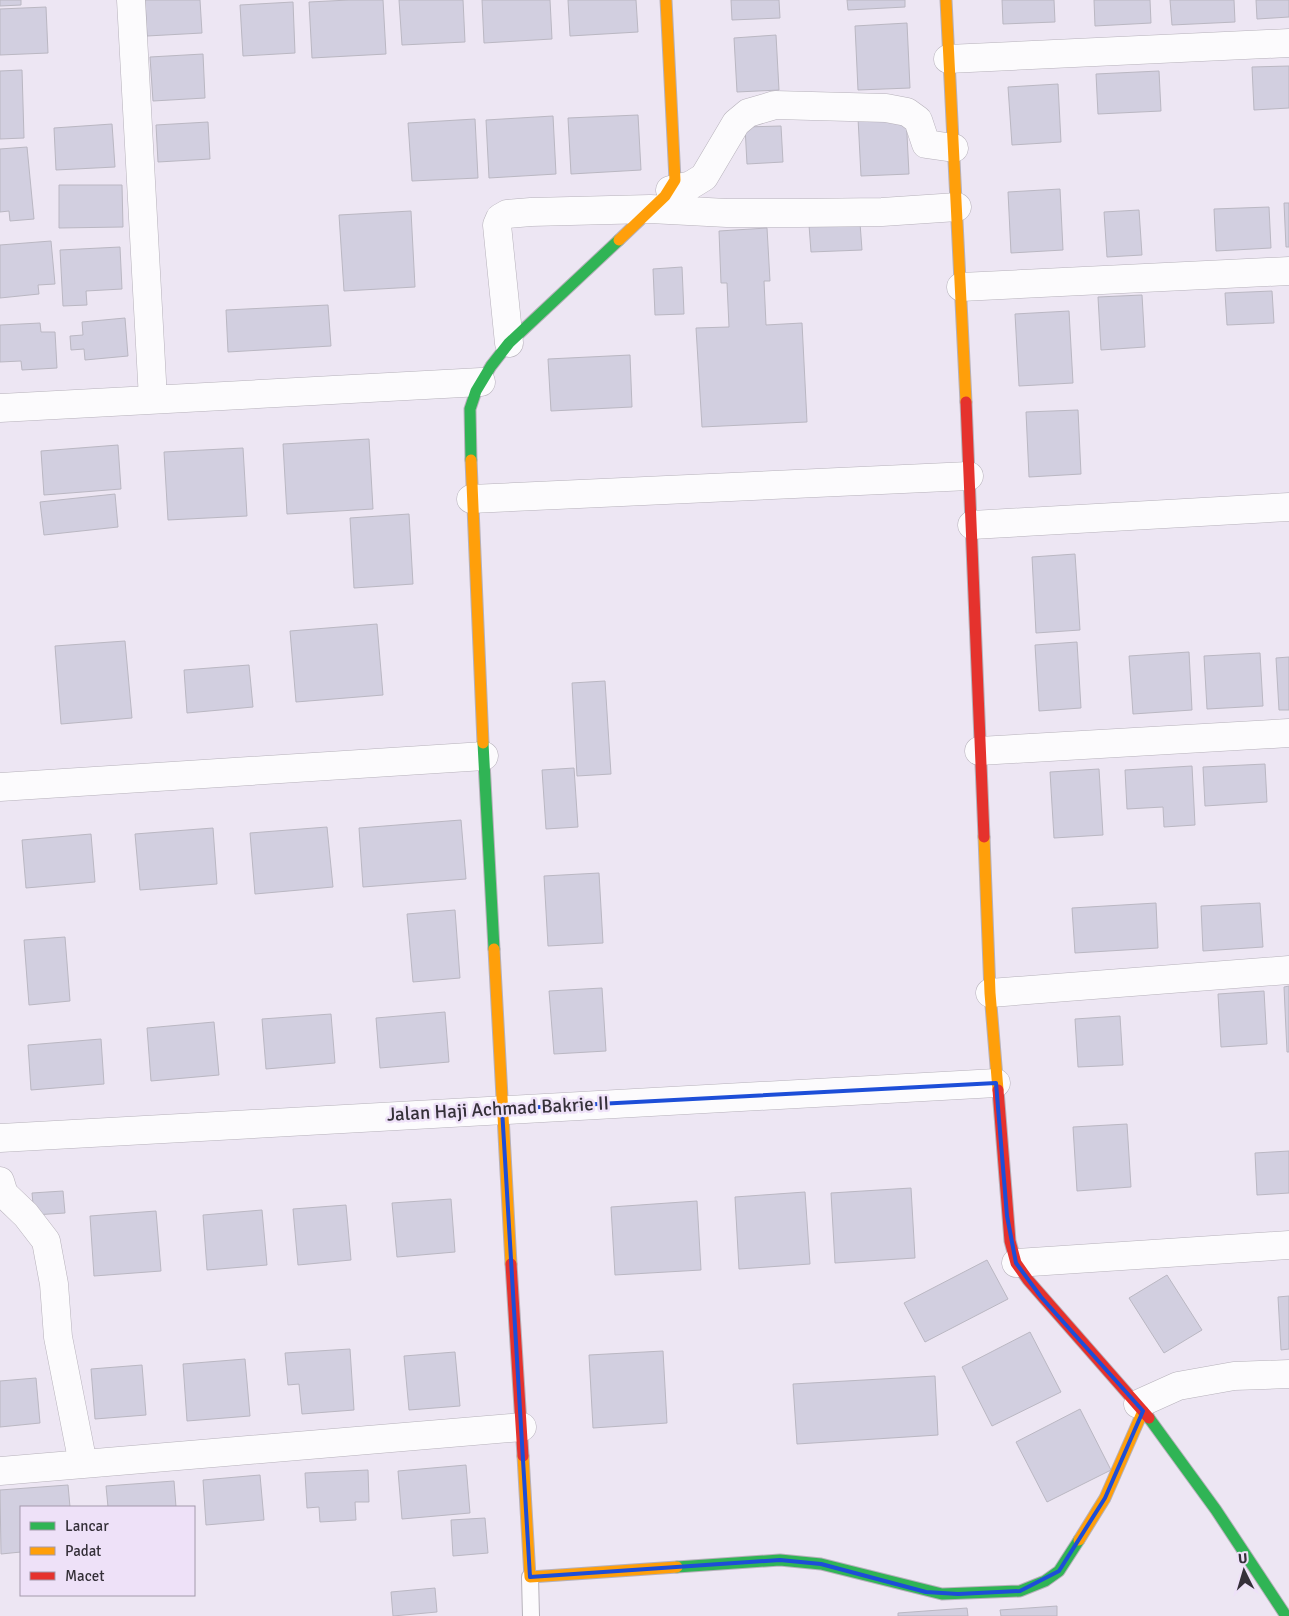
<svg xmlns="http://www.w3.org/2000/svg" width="1289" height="1616" viewBox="0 0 1289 1616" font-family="Signika,sans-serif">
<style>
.building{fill:#d2cfe0;stroke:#bab7c2}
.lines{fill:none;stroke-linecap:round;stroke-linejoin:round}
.lane-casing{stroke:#b6b1ba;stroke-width:18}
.street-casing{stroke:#b6b1ba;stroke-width:29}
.fast-casing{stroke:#b6b1ba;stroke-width:13}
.slow-casing{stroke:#b6b1ba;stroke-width:13}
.jam-casing{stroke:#b6b1ba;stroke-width:13}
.lane{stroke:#fcfbfd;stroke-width:16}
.street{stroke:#fcfbfd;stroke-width:28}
.fast{stroke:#30b455;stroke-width:11}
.slow{stroke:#ff9f0a;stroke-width:11}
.jam{stroke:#e5322d;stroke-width:11}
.marked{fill:none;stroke:#1d4ed8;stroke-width:4;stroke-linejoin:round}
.labels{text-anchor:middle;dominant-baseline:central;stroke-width:5;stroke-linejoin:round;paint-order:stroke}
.street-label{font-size:19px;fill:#353039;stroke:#eee1f8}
</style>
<rect width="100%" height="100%" fill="#ede6f3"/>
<path class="building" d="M0 0H21V5L0 6Z
M145 0H200L202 33 147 36Z
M349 0H383L386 54 312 58 309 2Z
M399 0H463L465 42 402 45Z
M482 0H550L552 39 484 43Z
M568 0H636L638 32 570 36Z
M731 0H779L780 18 732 20Z
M847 0H905V7L848 10Z
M1002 0H1054L1055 22 1003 24Z
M1094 0H1150L1151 23 1095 26Z
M1170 0H1234L1235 22 1172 25Z
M1256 0H1289V17L1257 19Z
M293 2 295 53 243 56 240 5Z
M46 7 48 53 0 55V9Z
M907 23 910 88 858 90 855 26Z
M776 35 779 90 737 92 734 38Z
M203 54 205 98 153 101 150 57Z
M1289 66V108L1254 110 1252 67Z
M22 70 24 138 0 139V71Z
M1159 71 1161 111 1098 114 1096 74Z
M1058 84 1061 142 1012 145 1008 87Z
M638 115 641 170 571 174 568 118Z
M906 115 909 174 861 176 858 118Z
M553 116 556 174 489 178 486 120Z
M475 119 478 178 412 181 408 123Z
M208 122 210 159 158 162 156 125Z
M112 124 115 167 56 170 54 128Z
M781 126 783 162 747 164 745 127Z
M27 147 34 219 10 221 9 211 0 212V149Z
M59 185H122L123 227 59 228Z
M1060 189 1063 250 1011 253 1008 192Z
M1284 203H1289V247H1286Z
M1269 207 1271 248 1216 251 1214 209Z
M1139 210 1142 255 1107 257 1104 212Z
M411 211 415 287 344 291 339 215Z
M860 223 862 250 811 252 809 225Z
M767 228 770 281H764L766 325 802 323 807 422 702 427 696 328 729 327 727 283H721L719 231Z
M51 241 55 284 38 285 39 294 0 298V245Z
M120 247 122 289 86 291 87 305 63 306 60 250Z
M682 267 684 314 655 315 653 269Z
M1272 291 1274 323 1227 325 1225 293Z
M1142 295 1145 347 1101 350 1098 297Z
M328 305 331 346 228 352 226 310Z
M1069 311 1073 383 1019 386 1015 314Z
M125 318 128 356 85 360 84 349 71 350 70 336 83 335 82 322Z
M40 323 41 332H55L57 368 22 370 21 361 0 362V325Z
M630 355 632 407 551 411 548 359Z
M1078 410 1081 474 1029 477 1026 412Z
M369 439 373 509 287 514 283 444Z
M118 445 121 489 44 495 41 451Z
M243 448 247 516 168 520 164 452Z
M115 494 118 527 44 535 40 502Z
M409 514 413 584 354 588 350 518Z
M1075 554 1080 630 1036 633 1032 557Z
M377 624 383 695 296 702 290 631Z
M125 641 132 718 61 724 55 646Z
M1077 642 1081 708 1039 711 1035 645Z
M1189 652 1192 710 1133 714 1129 656Z
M1260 653 1263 706 1207 709 1204 656Z
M1289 657V710H1279L1276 658Z
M249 665 253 707 187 713 184 670Z
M605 681 611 774 577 776 572 683Z
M1265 764 1267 802 1205 806 1203 767Z
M1192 766 1195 825 1164 827 1163 807 1127 809 1125 770Z
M574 768 578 827 546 829 542 770Z
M1099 769 1103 835 1054 838 1050 772Z
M461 820 466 879 363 887 359 828Z
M327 827 333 887 255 894 250 833Z
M213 828 217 884 140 890 135 834Z
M91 834 95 882 26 888 22 840Z
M599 873 603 943 548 946 544 876Z
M1156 903 1158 948 1075 953 1072 908Z
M1260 903 1263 947 1203 951 1201 906Z
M455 910 460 978 413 982 407 914Z
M65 937 70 1001 29 1005 24 940Z
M1289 986V1052H1287L1284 987Z
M602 988 606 1051 554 1054 549 991Z
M1264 991 1267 1044 1221 1047 1218 994Z
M445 1012 449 1062 380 1068 376 1018Z
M331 1014 335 1063 266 1069 262 1019Z
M1120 1016 1123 1065 1078 1067 1075 1019Z
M214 1022 219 1075 151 1081 147 1028Z
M101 1039 104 1084 31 1090 28 1045Z
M1127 1124 1131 1187 1077 1191 1073 1127Z
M1289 1151V1193L1257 1195 1255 1153Z
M911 1188 915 1258 835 1263 831 1193Z
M63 1191 65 1213 34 1215 32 1193Z
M805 1192 810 1264 739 1269 735 1197Z
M451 1199 455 1252 397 1257 392 1203Z
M697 1201 701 1270 615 1275 611 1207Z
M346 1205 351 1260 298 1265 293 1209Z
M262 1210 267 1265 207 1270 203 1215Z
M156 1211 161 1271 94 1276 90 1216Z
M987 1260 1008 1299 925 1342 904 1303Z
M1167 1275 1202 1330 1164 1353 1129 1298Z
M1289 1296V1349L1281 1350 1278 1297Z
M1030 1332 1061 1392 992 1426 962 1367Z
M350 1349 354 1410 302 1414 299 1384 288 1385 285 1353Z
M663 1351 667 1423 593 1428 589 1355Z
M455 1352 460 1406 409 1410 404 1356Z
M245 1359 250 1416 187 1421 183 1364Z
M142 1365 146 1415 95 1419 91 1369Z
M935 1376 938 1435 797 1444 793 1384Z
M36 1378 40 1423 0 1427V1381Z
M1080 1409 1111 1470 1047 1502 1016 1442Z
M466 1465 470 1513 402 1519 398 1471Z
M368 1470 369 1502H355L356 1520 320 1522 319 1507 307 1508 305 1473Z
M260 1475 264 1520 206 1525 203 1480Z
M174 1481 176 1507H108L106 1486Z
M68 1485 70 1507H21V1552L1 1554 0 1490Z
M485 1518 488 1553 453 1556 451 1520Z
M435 1588 437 1612 393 1616 391 1592Z
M1057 1606V1616H1001L1000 1610Z
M967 1608 968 1616H898V1613Z"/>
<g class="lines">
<defs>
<path id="lane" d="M530 1577 531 1616"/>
<path id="street" d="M131 0 153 399
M948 59 1289 43
M670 190 691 185 704 177 736 123 748 113 775 105 886 108 907 112 918 120 926 144 954 148
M961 287 1289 271
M509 343 497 225 500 218 507 214 531 212 650 209 727 213H799L882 212 957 207
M0 408 481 382
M471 499 969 476
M972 525 1289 507
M979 751 1289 733
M0 787 484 756
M990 993 1289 970
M0 1138 996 1083
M0 1181 4 1194 26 1215 46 1241 54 1284 58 1337 83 1464
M1016 1263 1289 1245
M1138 1404 1178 1386 1234 1376 1289 1374
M0 1471 522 1427"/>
<path id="fast" d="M471 460 470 409 476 391 491 366 509 343 619 240
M483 743 494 949
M1149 1418 1216 1510 1286 1616
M677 1567 780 1560 821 1564 942 1594 1020 1591 1045 1581 1059 1571 1079 1540"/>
<path id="slow" d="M946 0 966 402
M619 240 665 196 675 180 666 0
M471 460 483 743
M984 837 990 993 998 1090
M494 949 511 1264
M523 1456 530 1577 677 1567
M1079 1540 1105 1498 1143 1411"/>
<path id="jam" d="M966 402 984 837
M998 1090 1010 1241 1016 1263 1028 1280 1149 1418
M511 1264 523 1456"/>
</defs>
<use href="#lane" class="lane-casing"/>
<use href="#street" class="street-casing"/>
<use href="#fast" class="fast-casing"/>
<use href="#slow" class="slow-casing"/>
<use href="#jam" class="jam-casing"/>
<use href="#lane" class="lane"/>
<use href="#street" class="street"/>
<use href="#fast" class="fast"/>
<use href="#slow" class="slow"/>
<use href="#jam" class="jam"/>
</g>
<path class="marked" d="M996 1083 1007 1216 1016 1263 1041 1297 1143 1411 1105 1498 1059 1571 1020 1591 958 1594 926 1592 821 1564 780 1560 530 1577 502 1109Z"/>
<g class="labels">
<g class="street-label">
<text transform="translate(498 1109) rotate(-3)">Jalan Haji Achmad Bakrie II</text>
</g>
</g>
<rect x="20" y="1506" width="175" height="90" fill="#eee1f8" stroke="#a49aac"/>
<rect x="30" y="1522" width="25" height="8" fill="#30b455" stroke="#a49aac"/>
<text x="65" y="1531" font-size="15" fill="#353039">Lancar</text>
<rect x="30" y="1547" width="25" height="8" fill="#ff9f0a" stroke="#a49aac"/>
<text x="65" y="1556" font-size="15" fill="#353039">Padat</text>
<rect x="30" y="1572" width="25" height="8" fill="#e5322d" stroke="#a49aac"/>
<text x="65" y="1581" font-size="15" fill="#353039">Macet</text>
<g transform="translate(1244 1571) rotate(355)" stroke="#eee1f8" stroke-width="4" paint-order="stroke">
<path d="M0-4L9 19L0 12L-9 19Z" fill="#353039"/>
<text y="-8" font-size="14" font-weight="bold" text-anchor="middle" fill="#353039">U</text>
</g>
</svg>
